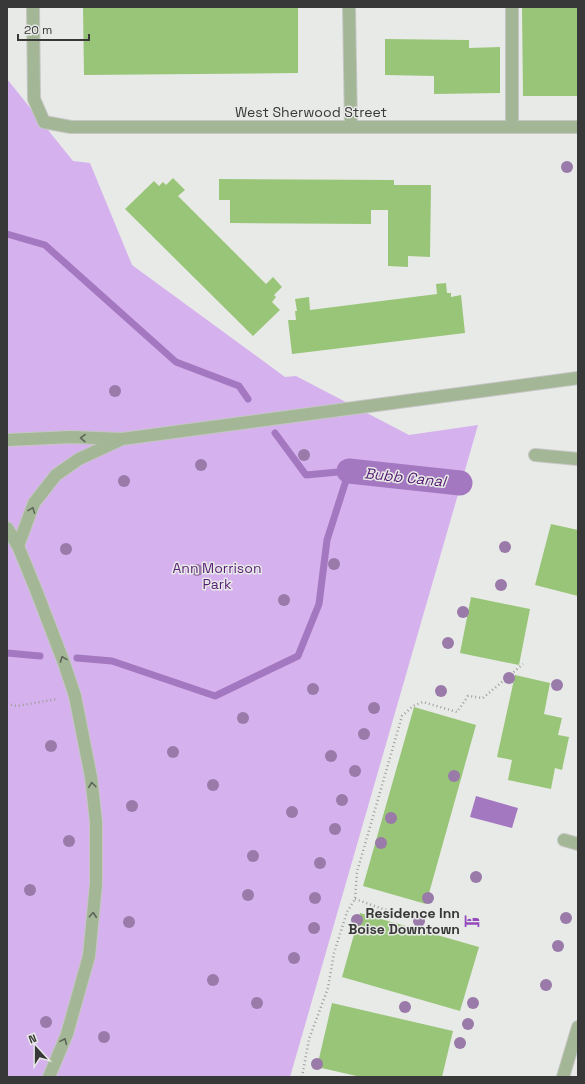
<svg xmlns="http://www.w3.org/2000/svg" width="585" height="1084" viewBox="0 0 585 1084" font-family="'Space Grotesk',sans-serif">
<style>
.green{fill:#d5b1ed}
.water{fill:#a478c0}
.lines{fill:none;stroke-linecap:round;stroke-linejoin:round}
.stream{stroke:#a478c0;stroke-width:7}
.canal{stroke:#a478c0;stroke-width:25}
.building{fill:#99c578}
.lane-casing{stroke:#c5c6c4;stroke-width:14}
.street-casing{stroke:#c5c6c4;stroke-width:14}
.path{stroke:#9d9e9c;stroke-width:2.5;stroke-dasharray:1 3;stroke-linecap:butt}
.lane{stroke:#a3b695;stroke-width:12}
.street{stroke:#a3b695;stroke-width:12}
.tree{fill:#997aa9}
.oneway{stroke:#5d6458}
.labels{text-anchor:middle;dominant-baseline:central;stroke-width:3;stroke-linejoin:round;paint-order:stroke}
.street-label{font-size:14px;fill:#373837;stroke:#e8eae7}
.park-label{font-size:14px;fill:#581f76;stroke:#e8eae7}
.poi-label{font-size:14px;font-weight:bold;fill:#373837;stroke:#e8eae7;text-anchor:end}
.water-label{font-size:15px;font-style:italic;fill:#551b72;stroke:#e8eae7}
</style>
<rect width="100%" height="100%" fill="#e8eae7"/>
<path class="green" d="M7 79 73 161 90 163 132 265 285 377 296 376 409 435 478 425 290 1077H7Z"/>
<path class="water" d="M476 796 518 808 512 828 470 817Z"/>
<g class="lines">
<path class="stream" d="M7 234 45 245 176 362 239 386 248 399
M7 653 40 656
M77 658 112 661 215 696 298 656 319 604 327 540 349 471 306 475 275 433"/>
<path class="canal" d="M349 471 460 483"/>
</g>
<path class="building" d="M83 7H298V73L84 75Z
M522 7H578V96H523Z
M385 39 469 40V48L500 47V93L434 94V76L385 75Z
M173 178 185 190 178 196 266 284 273 277 282 287 274 295 276 297 272 302 280 310 253 336 125 209 154 181 159 186 163 182 166 185Z
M219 179 394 180V185H431L430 257 408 256V267L388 266V210H371V224L230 223V200H219Z
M446 283 447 293H451V297L461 295 465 333 292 354 288 320H296L295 311H297L295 299 309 297 310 310 437 294 436 284Z
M551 524 578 530V596L535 585Z
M471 597 530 609 519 665 460 653Z
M515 675 550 683 544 714 562 718 558 735 569 737 562 770 555 768 551 789 508 780 512 760 497 757Z
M414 707 476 725 426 904 363 886Z
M360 913 479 947 460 1011 342 977Z
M332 1003 453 1031 442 1077H361L317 1067Z"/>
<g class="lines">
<defs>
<path id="lane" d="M512 127V7
M7 440 71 437 122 439 578 378
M535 455 578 459
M7 528 18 546 36 590 64 663 75 696 91 777 96 822V884L89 956 67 1034 49 1077
M18 546 34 503 56 475 79 459 120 440
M564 840 578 844"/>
<path id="street" d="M33 7 34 99 44 122 71 127H578
M349 7 351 127
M563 1077 578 1027"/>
</defs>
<use href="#lane" class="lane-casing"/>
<use href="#street" class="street-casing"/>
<path class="path" d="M7 704 17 706 57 699
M355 899 383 909 422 917
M302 1077 309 1039 328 988 334 953 347 912 355 899 357 872 402 716 413 706 423 702 457 712 468 696 483 698 523 664"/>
<use href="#lane" class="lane"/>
<use href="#street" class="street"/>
</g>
<g class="tree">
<circle cx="567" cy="167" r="6"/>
<circle cx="115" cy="391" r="6"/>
<circle cx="304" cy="455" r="6"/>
<circle cx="201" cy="465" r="6"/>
<circle cx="124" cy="481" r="6"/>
<circle cx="505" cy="547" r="6"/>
<circle cx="66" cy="549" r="6"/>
<circle cx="334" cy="564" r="6"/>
<circle cx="197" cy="570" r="6"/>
<circle cx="501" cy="585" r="6"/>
<circle cx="284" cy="600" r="6"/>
<circle cx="463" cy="612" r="6"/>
<circle cx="448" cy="643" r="6"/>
<circle cx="509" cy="678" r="6"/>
<circle cx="557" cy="685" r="6"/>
<circle cx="313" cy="689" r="6"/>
<circle cx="441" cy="691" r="6"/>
<circle cx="374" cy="708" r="6"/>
<circle cx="243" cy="718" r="6"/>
<circle cx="364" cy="734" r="6"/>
<circle cx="51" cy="746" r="6"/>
<circle cx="173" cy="752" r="6"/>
<circle cx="331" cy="756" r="6"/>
<circle cx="355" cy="771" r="6"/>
<circle cx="454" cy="776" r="6"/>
<circle cx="213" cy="785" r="6"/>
<circle cx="342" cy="800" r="6"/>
<circle cx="132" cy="806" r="6"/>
<circle cx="292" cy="812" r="6"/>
<circle cx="391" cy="818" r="6"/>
<circle cx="335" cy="829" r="6"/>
<circle cx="69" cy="841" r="6"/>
<circle cx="381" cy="843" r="6"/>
<circle cx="253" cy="856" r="6"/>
<circle cx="320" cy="863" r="6"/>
<circle cx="476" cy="877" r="6"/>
<circle cx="30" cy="890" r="6"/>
<circle cx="248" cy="895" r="6"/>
<circle cx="315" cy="898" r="6"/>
<circle cx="428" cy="898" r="6"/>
<circle cx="566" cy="918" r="6"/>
<circle cx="357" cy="920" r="6"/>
<circle cx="419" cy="921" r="6"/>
<circle cx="129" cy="922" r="6"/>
<circle cx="314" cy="928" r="6"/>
<circle cx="558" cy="946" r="6"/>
<circle cx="294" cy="958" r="6"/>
<circle cx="213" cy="980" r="6"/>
<circle cx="546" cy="985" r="6"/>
<circle cx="257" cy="1003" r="6"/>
<circle cx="473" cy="1003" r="6"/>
<circle cx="405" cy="1007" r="6"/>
<circle cx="46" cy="1022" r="6"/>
<circle cx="468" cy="1024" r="6"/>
<circle cx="104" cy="1037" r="6"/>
<circle cx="460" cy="1043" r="6"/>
<circle cx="317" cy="1064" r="6"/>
</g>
<defs><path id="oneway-chevron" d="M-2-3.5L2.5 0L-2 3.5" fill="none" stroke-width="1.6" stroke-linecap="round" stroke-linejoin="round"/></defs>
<g class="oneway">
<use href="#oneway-chevron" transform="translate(83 438) rotate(-178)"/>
<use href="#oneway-chevron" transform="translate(32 510) rotate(-69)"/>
<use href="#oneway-chevron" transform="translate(63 659) rotate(-110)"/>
<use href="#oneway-chevron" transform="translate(92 785) rotate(-97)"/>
<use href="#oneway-chevron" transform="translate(93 915) rotate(-85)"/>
<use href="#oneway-chevron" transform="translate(64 1041) rotate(-66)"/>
</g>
<defs>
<symbol id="hotel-bare" viewBox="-9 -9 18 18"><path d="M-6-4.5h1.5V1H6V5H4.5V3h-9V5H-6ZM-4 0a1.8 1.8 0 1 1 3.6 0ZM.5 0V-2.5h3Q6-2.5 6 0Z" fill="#944bbd" stroke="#e8eae7" stroke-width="2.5" paint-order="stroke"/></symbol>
</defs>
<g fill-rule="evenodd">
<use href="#hotel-bare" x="461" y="910" width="22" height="22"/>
</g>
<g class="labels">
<g class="street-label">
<text x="311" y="112">West Sherwood Street</text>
</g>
<g class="park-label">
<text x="217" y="568">Ann Morrison<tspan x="217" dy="16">Park</tspan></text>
</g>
<g class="poi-label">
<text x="460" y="913">Residence Inn<tspan x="460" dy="16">Boise Downtown</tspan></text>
</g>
<g class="water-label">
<text transform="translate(405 477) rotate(6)">Bubb Canal</text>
</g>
</g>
<rect width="585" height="1084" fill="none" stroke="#373837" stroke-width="16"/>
<g transform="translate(36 1048) rotate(339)" stroke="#e8eae7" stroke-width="3" paint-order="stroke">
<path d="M0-3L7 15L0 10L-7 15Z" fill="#373837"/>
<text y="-6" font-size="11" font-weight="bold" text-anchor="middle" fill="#373837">N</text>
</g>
<path d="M18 34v6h71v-6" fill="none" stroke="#373837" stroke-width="2"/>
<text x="24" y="34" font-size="12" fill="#373837" stroke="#e8eae7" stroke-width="3" paint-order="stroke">20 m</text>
</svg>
